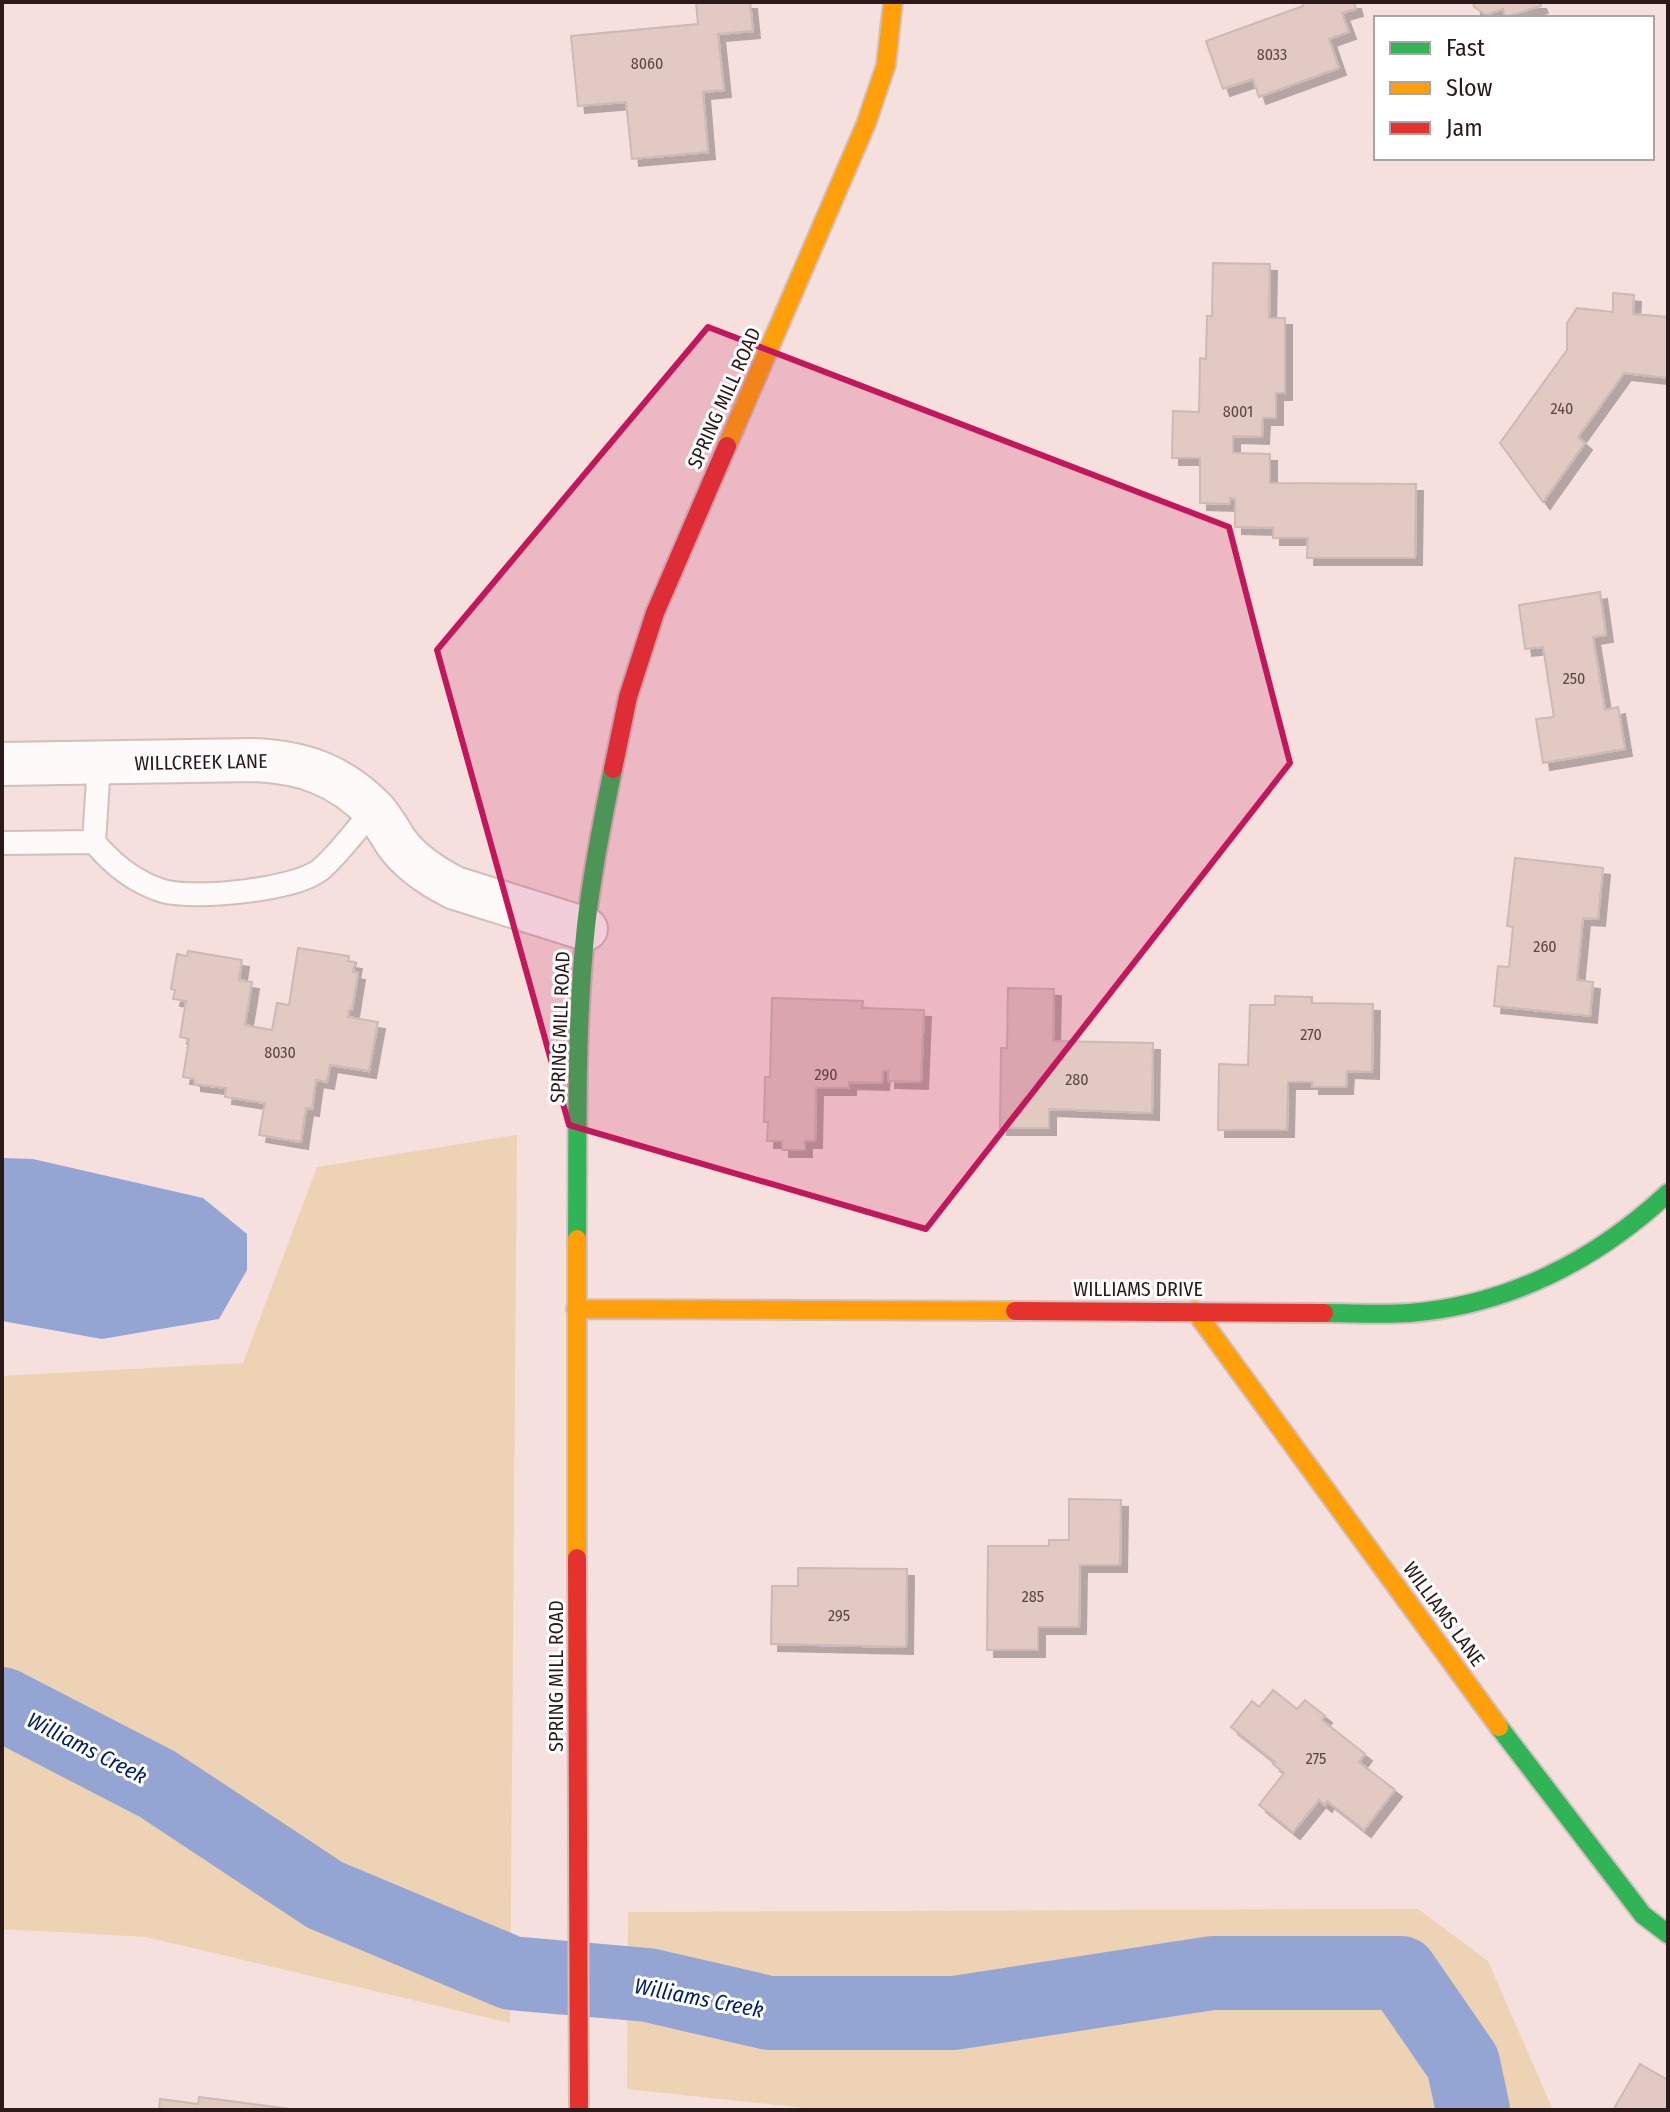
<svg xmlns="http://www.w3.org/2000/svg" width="1670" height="2112" viewBox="0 0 1670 2112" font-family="'Fira Sans Condensed',sans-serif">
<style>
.green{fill:#edd3b4}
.water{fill:#94a5d4}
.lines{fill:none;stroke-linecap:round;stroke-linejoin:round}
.river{stroke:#94a5d4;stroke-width:74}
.building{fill:#e2c9c2;stroke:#cbbab6;stroke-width:2;filter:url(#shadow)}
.lane-casing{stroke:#d0bfbd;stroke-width:26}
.street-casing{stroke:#d0bfbd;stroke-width:46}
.fast-casing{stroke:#d0bfbd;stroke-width:22}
.slow-casing{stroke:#d0bfbd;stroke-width:22}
.jam-casing{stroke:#d0bfbd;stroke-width:22}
.lane{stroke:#fefafa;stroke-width:22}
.street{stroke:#fefafa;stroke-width:42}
.fast{stroke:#30b455;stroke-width:18}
.slow{stroke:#ff9f0a;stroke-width:18}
.jam{stroke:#e5322d;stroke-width:18}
.marked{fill:#c2185b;fill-opacity:0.2;stroke:#c2185b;stroke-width:6;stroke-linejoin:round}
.labels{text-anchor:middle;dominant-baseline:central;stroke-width:6;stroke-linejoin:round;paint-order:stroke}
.number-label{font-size:16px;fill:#5a4744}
.street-label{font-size:20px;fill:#2b1a19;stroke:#fff}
.water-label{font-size:22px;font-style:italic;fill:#011e6b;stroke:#fff}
</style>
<defs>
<filter id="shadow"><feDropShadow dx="7" dy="7" stdDeviation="0" flood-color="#0004"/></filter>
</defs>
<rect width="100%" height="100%" fill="#f5e0de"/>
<path class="green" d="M517 1135 510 2023 146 1937 2 1929V1376L243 1363 317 1167Z
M1418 1909 1488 1961 1553 2110H823L627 2089 628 1912Z"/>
<path class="water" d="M2 1158 33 1159 203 1198 247 1234V1270L219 1319 102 1339 2 1321Z"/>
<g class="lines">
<path class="river" d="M2 1704 157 1784 325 1895 511 1973 648 1985 769 2013H954L1212 1973H1401L1463 2063 1473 2110"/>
</g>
<path class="building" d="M696 2H750L753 31 718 34 724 90 703 92 708 152 632 159 626 102 578 106 571 36 698 24Z
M1302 2H1354L1356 9 1342 13 1349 32 1329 39 1339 68 1259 97 1253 79 1223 89 1206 41 1303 6Z
M1473 2H1539L1541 6 1505 17 1503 9 1486 15 1474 7Z
M1213 263 1270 264 1269 318H1285V393H1276V418H1263L1262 437 1233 436V453L1270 454V483L1416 484 1415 558H1307L1308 538H1273V528L1235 527V499L1230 498V504L1200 503V458H1172L1173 411 1199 412 1200 358 1206 359 1207 316H1212Z
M1613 293 1634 295 1633 314 1668 317V378L1624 373 1578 437 1585 443 1543 502 1500 443 1567 350V323L1577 308 1613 312Z
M1600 592 1606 635 1593 637 1605 710 1618 707 1625 749 1543 763 1536 719 1554 717 1543 647 1525 649 1519 605Z
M1515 858 1603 868 1598 919 1583 918 1577 980 1593 982 1590 1016 1494 1006 1498 966 1509 967 1513 927 1507 926Z
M298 948 349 956 348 961 355 962 353 972 358 973 352 1010H349L348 1017 378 1022 369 1071 330 1065 327 1082 316 1080 312 1109 306 1108 301 1142 259 1135 265 1103 225 1097 226 1088 194 1084V1079L183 1077 189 1039 180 1037 186 1001 173 999 175 990 171 989 177 954 187 956 188 951 242 960 239 980 252 982 245 1025 272 1030 277 1003 289 1005Z
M1008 988 1054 989 1053 1041 1153 1043 1152 1113 1049 1109V1128H1000L1001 1048H1007Z
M1275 996 1312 997V1003L1373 1004 1372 1072 1347 1071 1346 1087H1312V1082H1288L1287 1130H1218L1219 1064 1248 1065 1250 1005H1275Z
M772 998 863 1001 862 1008 924 1010 921 1082 888 1081V1071H883L882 1083 849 1082V1088H816L815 1141H805V1150H782V1141H767L768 1122H764L765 1077H770Z
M1069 1499 1121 1500 1120 1565H1080L1079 1627H1038V1650H987L988 1546H1049V1540H1069Z
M798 1568 907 1569 906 1647 771 1644 772 1586H798Z
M1273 1690 1297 1709 1305 1700 1325 1716 1322 1720 1365 1754 1359 1762 1395 1790 1364 1830 1327 1801 1325 1805 1319 1800 1293 1832 1259 1805 1284 1773 1273 1764 1275 1762 1231 1727 1252 1701 1259 1707Z
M1640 2064 1668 2080V2110H1613Z
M199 2097 290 2109V2110H159L160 2099 198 2104Z"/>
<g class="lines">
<defs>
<path id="lane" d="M94 842 99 764
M2 843 94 842C113 865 134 882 163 891 195 900 294 890 320 870 340 853 356 829 374 810"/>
<path id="street" d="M2 764 252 760C302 762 339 774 375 811 383 820 389 831 396 842 410 862 433 877 455 888L586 929"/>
<path id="fast" d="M577 1239C578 1135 575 1030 586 926 592 873 602 822 613 769
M1324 1313C1352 1313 1382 1315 1410 1313 1509 1305 1596 1260 1668 1193
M1499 1727 1643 1915 1668 1934"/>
<path id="slow" d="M727 446 866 124 886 65 893 2
M577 1239V1558
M576 1309 1015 1311
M1195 1311 1499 1727"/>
<path id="jam" d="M613 769 628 697 655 613 727 446
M1015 1311 1324 1313
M577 1558 579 2110"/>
</defs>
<use href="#lane" class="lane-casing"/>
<use href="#street" class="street-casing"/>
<use href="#fast" class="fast-casing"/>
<use href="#slow" class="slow-casing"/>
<use href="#jam" class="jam-casing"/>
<use href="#lane" class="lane"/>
<use href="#street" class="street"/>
<use href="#fast" class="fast"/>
<use href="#slow" class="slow"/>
<use href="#jam" class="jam"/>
</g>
<path class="marked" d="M708 327 1229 527 1290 763 926 1229 569 1125 437 650Z"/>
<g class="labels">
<g class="number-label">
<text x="1272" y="54">8033</text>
<text x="647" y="63">8060</text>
<text x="1562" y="408">240</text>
<text x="1238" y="411">8001</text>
<text x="1574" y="678">250</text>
<text x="1545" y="946">260</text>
<text x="1311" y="1034">270</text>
<text x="280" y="1052">8030</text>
<text x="826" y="1074">290</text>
<text x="1077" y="1079">280</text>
<text x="1033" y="1596">285</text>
<text x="839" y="1615">295</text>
<text x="1316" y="1758">275</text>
</g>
<g class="street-label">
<text transform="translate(724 398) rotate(-66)">SPRING MILL ROAD</text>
<text transform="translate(201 762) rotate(-1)">WILLCREEK LANE</text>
<text transform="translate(560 1027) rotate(-88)">SPRING MILL ROAD</text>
<text x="1138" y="1289">WILLIAMS DRIVE</text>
<text transform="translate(1444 1614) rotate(54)">WILLIAMS LANE</text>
<text transform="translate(556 1676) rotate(-90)">SPRING MILL ROAD</text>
</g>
<g class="water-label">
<text transform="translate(87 1748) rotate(27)">Williams Creek</text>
<text transform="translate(699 1998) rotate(11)">Williams Creek</text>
</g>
</g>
<rect width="1670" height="2112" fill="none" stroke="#2b1a19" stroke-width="8"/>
<rect x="1374" y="16" width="280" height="144" fill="#ffffff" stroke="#aaa3a3" stroke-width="2"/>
<rect x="1390" y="42" width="40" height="12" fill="#30b455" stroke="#aaa3a3" stroke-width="2"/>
<text x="1446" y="56" font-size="24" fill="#2b1a19">Fast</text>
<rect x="1390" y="82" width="40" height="12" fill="#ff9f0a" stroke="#aaa3a3" stroke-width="2"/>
<text x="1446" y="96" font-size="24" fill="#2b1a19">Slow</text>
<rect x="1390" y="122" width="40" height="12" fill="#e5322d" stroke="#aaa3a3" stroke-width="2"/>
<text x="1446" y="136" font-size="24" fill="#2b1a19">Jam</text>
</svg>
